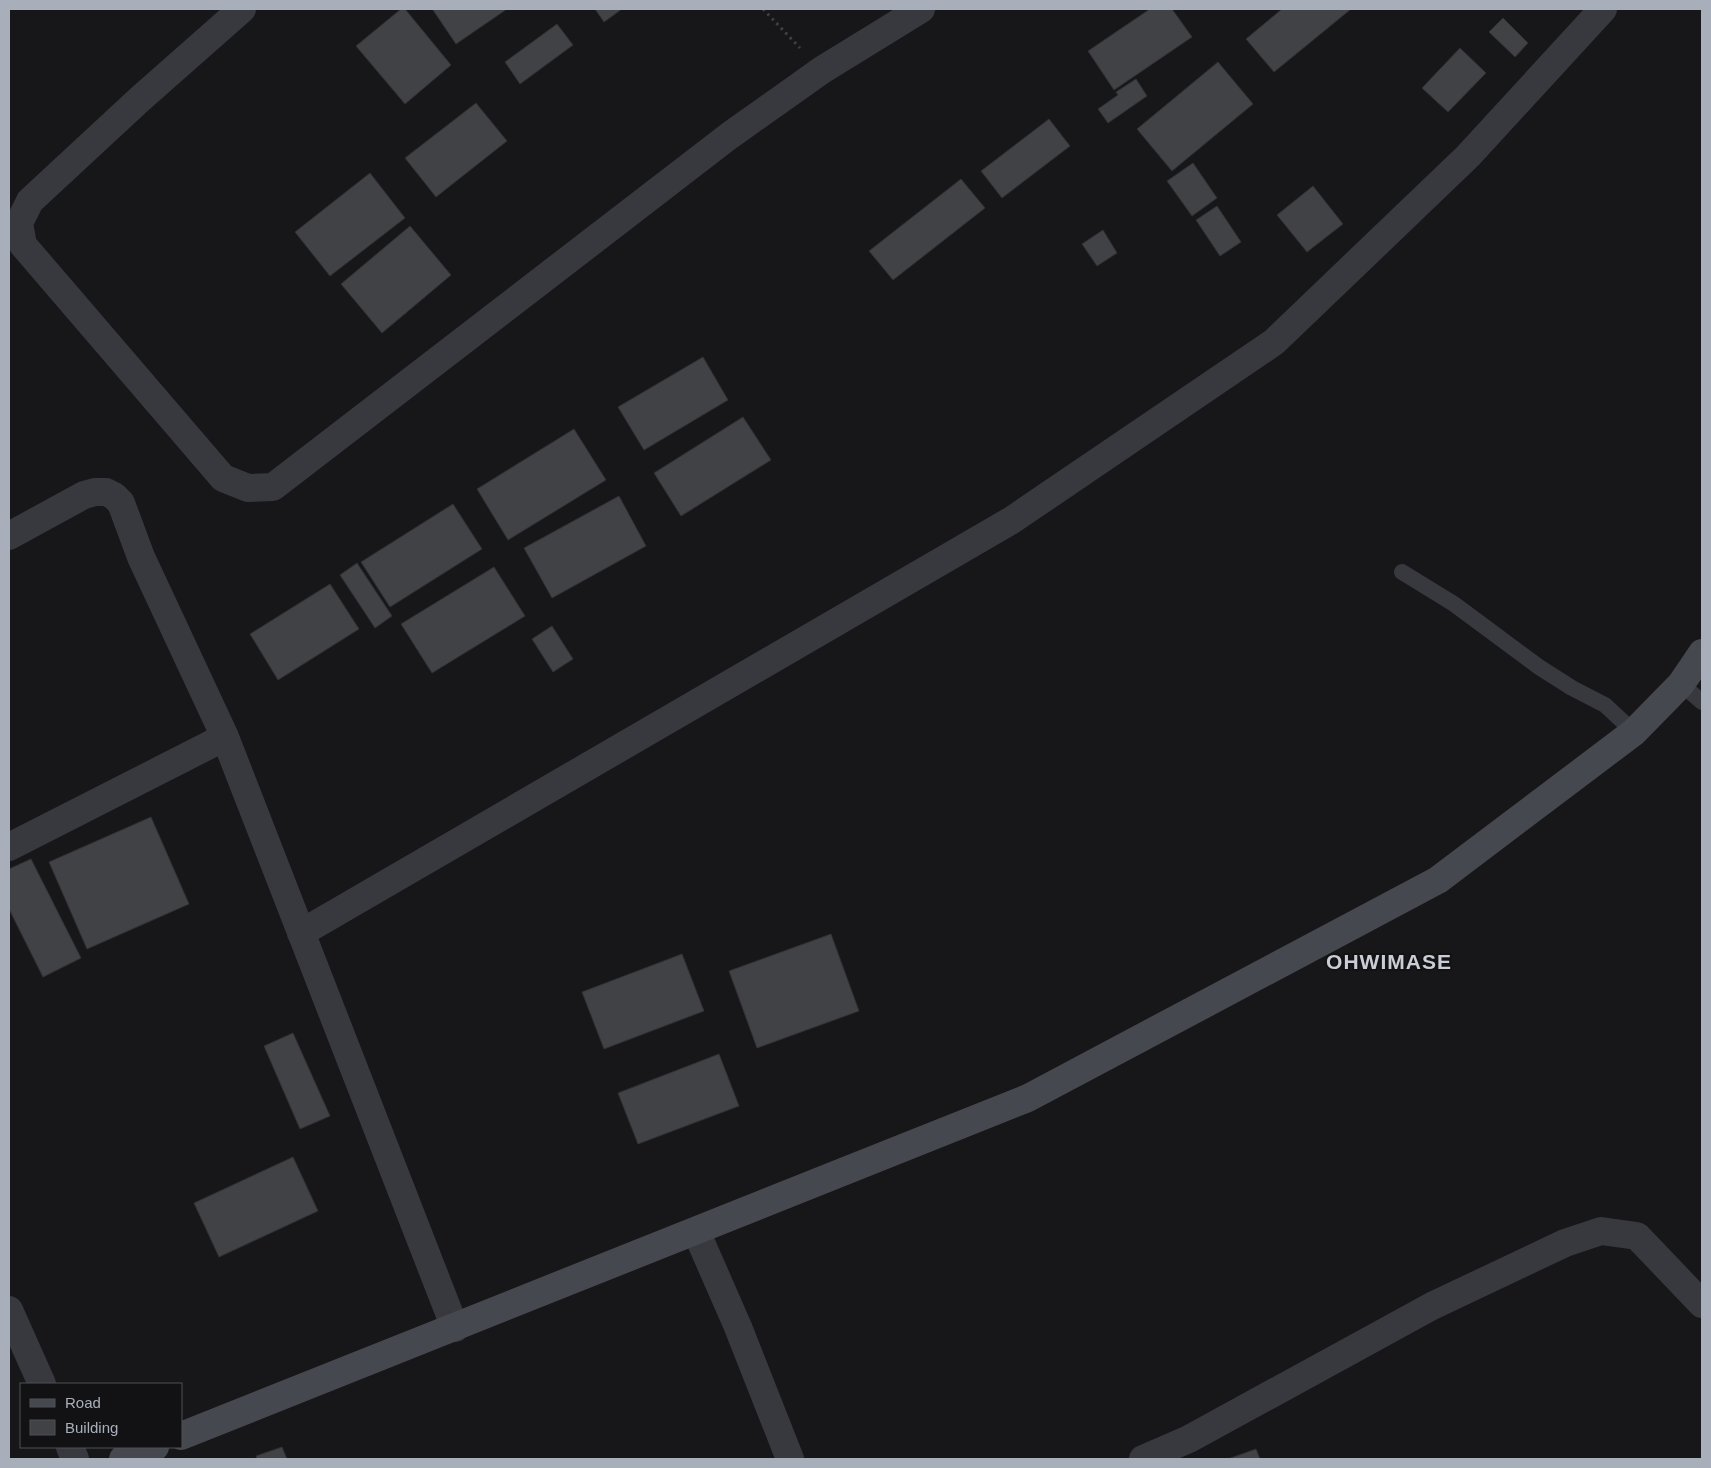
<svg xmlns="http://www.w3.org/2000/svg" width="1711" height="1468" viewBox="0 0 1711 1468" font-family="Helvetica,sans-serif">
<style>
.building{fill:#414246;stroke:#313135}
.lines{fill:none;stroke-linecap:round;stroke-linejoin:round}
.path{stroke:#3e4046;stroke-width:3;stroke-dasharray:2.5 4;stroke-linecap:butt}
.lane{stroke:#38393f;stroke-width:16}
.street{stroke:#38393f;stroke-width:28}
.secondary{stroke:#46484f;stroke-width:28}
.labels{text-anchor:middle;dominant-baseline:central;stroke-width:4;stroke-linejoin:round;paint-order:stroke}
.district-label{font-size:21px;font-weight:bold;letter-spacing:1px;fill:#cacdd6;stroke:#121214}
</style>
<rect width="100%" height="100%" fill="#171719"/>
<path class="building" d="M401 9H405L451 65 405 104 356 46Z
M436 9H507L456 44 433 10Z
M595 9H622L604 22Z
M1150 9H1172L1192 37 1114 90 1088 51Z
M1282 9H1351L1274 72 1246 39Z
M1503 18 1528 43 1515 57 1489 32Z
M557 24 573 45 520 84 505 62Z
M1460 48 1486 73 1448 112 1422 88Z
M1218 62 1253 104 1172 171 1137 129Z
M1136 79 1147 96 1108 123 1098 109 1118 95 1116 92Z
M476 103 507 141 436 197 405 158Z
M1049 119 1070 146 1002 198 981 171Z
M1193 163 1217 198 1192 216 1167 181Z
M370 173 405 218 330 276 295 232Z
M961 179 985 208 893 280 869 251Z
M1313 186 1343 224 1307 252 1277 215Z
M1217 206 1241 242 1220 256 1196 220Z
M410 226 451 275 382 333 341 284Z
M1103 230 1117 253 1097 266 1082 244Z
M703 357 728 400 644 450 618 407Z
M743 417 771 460 681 516 654 473Z
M574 429 606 480 508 540 477 489Z
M619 496 646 546 552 598 524 548Z
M453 504 482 549 390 607 361 562Z
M357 563 392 616 375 628 340 575Z
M494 567 525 616 432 673 401 624Z
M330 584 359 629 278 680 250 634Z
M552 626 573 659 553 672 532 639Z
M151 817 189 904 87 949 49 862Z
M31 859 81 958 43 977 9 909V869Z
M831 934 859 1011 757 1048 729 971Z
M682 954 704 1011 604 1049 582 992Z
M293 1033 330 1116 300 1129 264 1046Z
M719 1054 739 1106 638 1144 618 1093Z
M293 1157 318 1211 219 1257 194 1203Z
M282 1447 287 1459H257L256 1456Z
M1256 1449 1260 1459H1228Z"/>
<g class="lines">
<path class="path" d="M763 9 800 48"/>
<path class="lane" d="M1402 572 1454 604 1539 667 1572 688 1605 705 1634 732
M1681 684 1702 702"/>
<path class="street" d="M242 9 140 99 30 201 19 223 23 245 223 478 248 488 273 487 729 136 822 70 921 9
M9 536 84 495 95 492H106L114 496 121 503 141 557 225 737 455 1328
M9 847 225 737
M301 933 1012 520 1274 342 1468 156 1603 9
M696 1231 738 1327 790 1459
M9 1310 42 1384
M70 1447 75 1459
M1143 1459 1189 1439 1432 1306 1565 1243 1601 1231 1637 1236 1702 1304"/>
<path class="secondary" d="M181 1436 1028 1098 1438 880 1634 732 1681 684 1702 653
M123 1459 155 1447"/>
</g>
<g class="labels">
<g class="district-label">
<text x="1389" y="961">OHWIMASE</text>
</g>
</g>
<rect width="1711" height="1468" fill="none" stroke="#a8afba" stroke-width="20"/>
<rect x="20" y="1383" width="162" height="65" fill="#121214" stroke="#4e5156"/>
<rect x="30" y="1399" width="25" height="8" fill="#46484f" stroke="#4e5156"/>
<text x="65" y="1408" font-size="15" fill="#a8afba">Road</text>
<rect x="30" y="1420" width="25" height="15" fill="#414246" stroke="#4e5156"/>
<text x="65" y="1433" font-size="15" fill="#a8afba">Building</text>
</svg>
